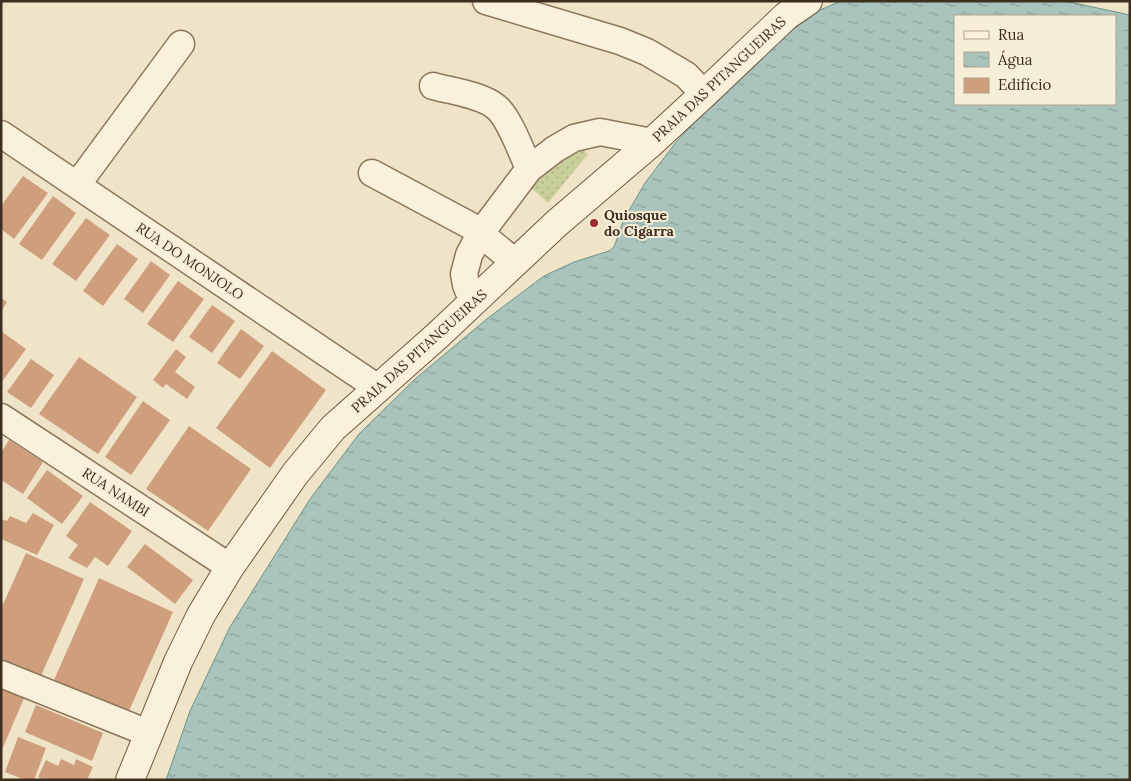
<svg xmlns="http://www.w3.org/2000/svg" width="1131" height="781" viewBox="0 0 1131 781" font-family="Lora,serif">
<style>
.grass{fill:url(#grass-dots)}
.water{fill:url(#water-ripples);stroke:#6f938a;fill-rule:evenodd}
.building{fill:#cf9f7d}
.lines{fill:none;stroke-linecap:round;stroke-linejoin:round}
.street-casing{stroke:#8d765c;stroke-width:29}
.secondary-casing{stroke:#6f573f;stroke-width:30}
.street{stroke:#faf1dc;stroke-width:26}
.secondary{stroke:#faf1dc;stroke-width:28}
.poi-dot{fill:#9e2a2b;stroke:#f7eed8;stroke-width:2}
.labels{text-anchor:middle;dominant-baseline:central;stroke-width:4;stroke-linejoin:round;paint-order:stroke}
.street-label{font-size:14px;fill:#3d2e20;stroke:#f7eed8}
.poi-label{font-size:14px;font-weight:bold;fill:#3d2e20;stroke:#f7eed8;text-anchor:start}
</style>
<defs>
<pattern id="grass-dots" width="8" height="8" patternUnits="userSpaceOnUse" patternTransform="scale(1.25)"><rect width="8" height="8" fill="#c9cf9b"/><path d="M2 2h.1M6 6h.1" fill="none" stroke="#aeb285" stroke-width="1.8" stroke-linecap="round"/></pattern>
<pattern id="water-ripples" width="26" height="14" patternUnits="userSpaceOnUse" patternTransform="scale(1.25)"><rect width="26" height="14" fill="#a9c4bc"/><path d="M2 4q2-2 4 0t4 0M15 11q2-2 4 0t4 0" fill="none" stroke="#8ba098"/></pattern>
</defs>
<rect width="100%" height="100%" fill="#f0e4c8"/>
<path class="grass" d="M566 135 588 154 548 203 526 183Z"/>
<path class="water" d="M841 1H1065L1130 15V780H166L190 711 230 627 310 499 359 434 415 379 488 318 544 276 574 262 609 251 614 247 624 219 645 183 676 142 738 76 813 13ZM955 16H1115V104H955Z"/>
<path class="building" d="M23 176 48 193 14 239 1 229V206Z
M53 196 76 213 42 260 19 244Z
M86 218 110 235 76 281 52 264Z
M117 244 138 259 103 306 83 291Z
M151 261 170 275 143 313 124 299Z
M178 281 204 299 173 342 147 324Z
M1 298 7 302 1 312Z
M212 305 235 321 212 353 189 337Z
M241 329 264 346 240 379 217 363Z
M1 331 26 349 1 383Z
M176 349 186 357 175 372 195 387 187 399 166 384 163 388 153 380Z
M272 351 326 390 270 468 216 428Z
M79 357 137 397 98 454 39 414Z
M31 359 54 375 31 408 7 392Z
M143 401 170 420 131 475 105 457Z
M189 426 251 469 208 531 146 489Z
M9 440 43 462 23 494 1 480V453Z
M47 470 83 496 62 524 27 498Z
M90 502 132 531 108 566 95 557 87 568 68 558 78 545 66 536Z
M33 513 54 525 37 555 1 539V519L7 521 10 516 26 523Z
M145 544 193 580 175 604 127 567Z
M26 553 84 579 40 678 1 661V609Z
M99 578 173 612 128 713 54 680Z
M2 686 25 696 1 752V689Z
M36 705 103 733 92 761 25 732Z
M18 737 46 748 34 780H25L5 772Z
M61 759 74 765 76 759 93 767 87 780H44L38 777 46 760 58 766Z"/>
<g class="lines">
<defs>
<path id="street" d="M486 1 620 41 647 52 686 75 704 94
M433 86C451 91 482 95 496 107 509 117 522 153 529 169
M1 134 378 388
M372 173 471 226 515 262
M77 185 181 44
M473 302 466 285 464 274 469 255 480 234 529 169 555 149 574 138 600 132 652 142
M1 417 230 567
M1 674 148 733"/>
<path id="secondary" d="M130 780 178 662 201 615 230 567 295 474 333 428 437 336 557 223 652 142 704 94 786 16 808 1"/>
</defs>
<use href="#street" class="street-casing"/>
<use href="#secondary" class="secondary-casing"/>
<use href="#street" class="street"/>
<use href="#secondary" class="secondary"/>
</g>
<circle class="poi-dot" cx="594" cy="223" r="5"/>
<g class="labels">
<g class="street-label">
<text transform="translate(719 79) rotate(-43)">PRAIA DAS PITANGUEIRAS</text>
<text transform="translate(190 261) rotate(34)">RUA DO MONJOLO</text>
<text transform="translate(419 351) rotate(-42)">PRAIA DAS PITANGUEIRAS</text>
<text transform="translate(116 492) rotate(33)">RUA NAMBI</text>
</g>
<g class="poi-label">
<text x="604" y="215">Quiosque<tspan x="604" dy="16">do Cigarra</tspan></text>
</g>
</g>
<rect width="1131" height="781" fill="none" stroke="#3d2e20" stroke-width="5"/>
<rect x="954" y="15" width="162" height="90" fill="#f7eed8" stroke="#ada18e"/>
<rect x="964" y="31" width="25" height="8" fill="#faf1dc" stroke="#ada18e"/>
<text x="998" y="40" font-size="15" fill="#3d2e20">Rua</text>
<rect x="964" y="52" width="25" height="15" fill="url(#water-ripples)" stroke="#ada18e"/>
<text x="998" y="65" font-size="15" fill="#3d2e20">Água</text>
<rect x="964" y="78" width="25" height="15" fill="#cf9f7d" stroke="#ada18e"/>
<text x="998" y="90" font-size="15" fill="#3d2e20">Edifício</text>
</svg>
